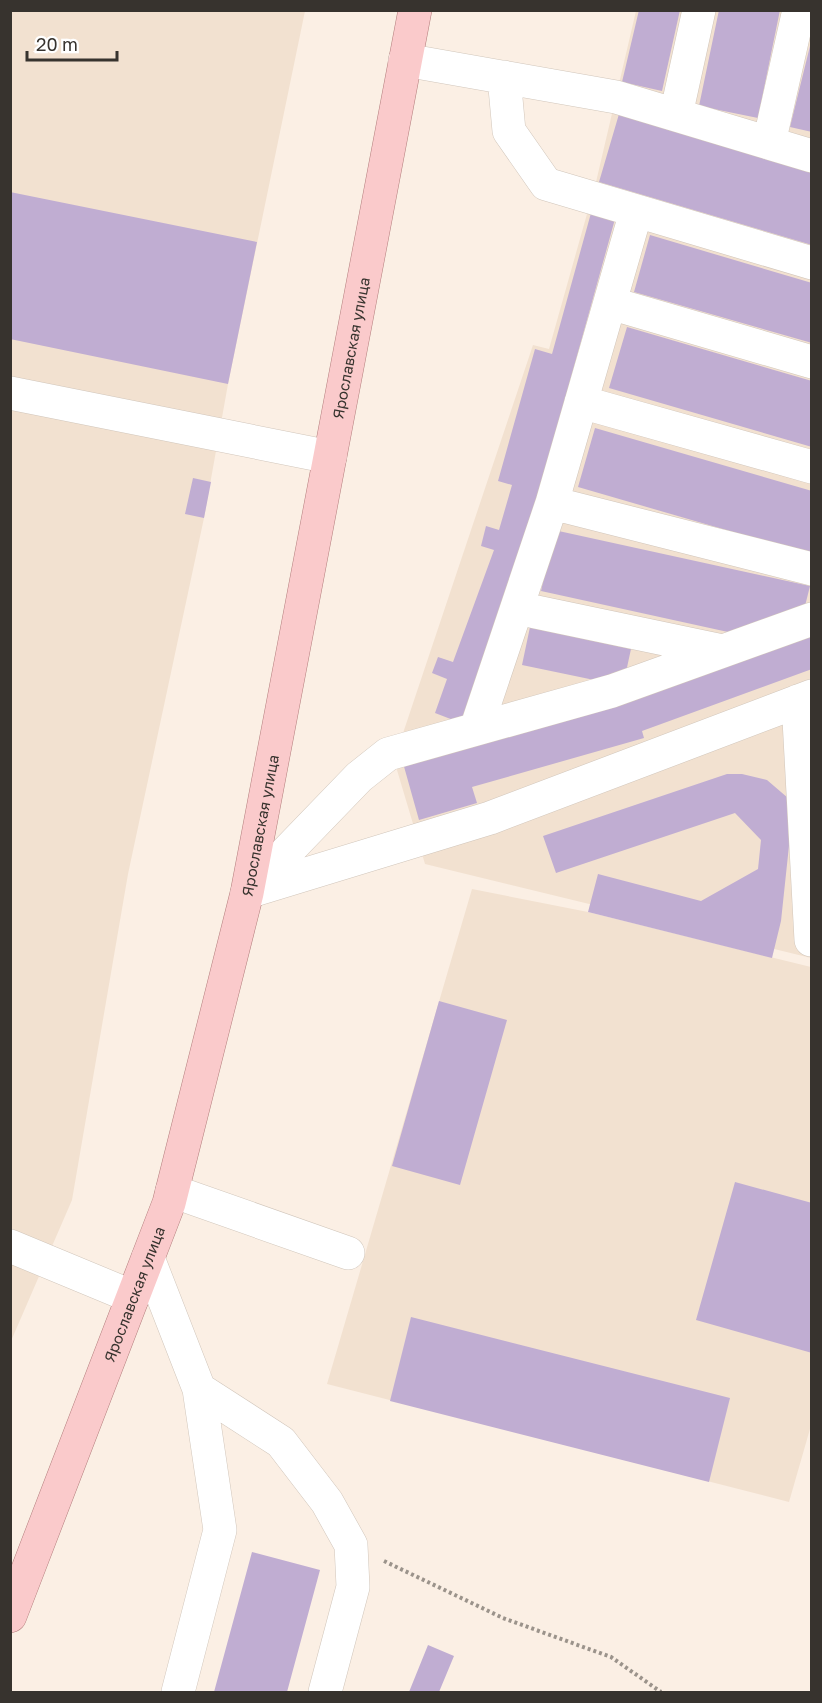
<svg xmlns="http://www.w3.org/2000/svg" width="822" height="1703" viewBox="0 0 822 1703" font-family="'Golos Text',sans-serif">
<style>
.built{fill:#f2e1d0}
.building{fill:#c0add2}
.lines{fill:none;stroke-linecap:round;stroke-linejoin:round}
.minor-casing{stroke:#d1c6bb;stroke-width:34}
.major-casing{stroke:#b37e7d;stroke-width:34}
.path{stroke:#9b938b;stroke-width:4;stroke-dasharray:3 3;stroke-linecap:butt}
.minor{stroke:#fff;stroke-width:33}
.major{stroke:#facacb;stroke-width:33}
.labels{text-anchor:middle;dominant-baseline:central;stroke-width:4.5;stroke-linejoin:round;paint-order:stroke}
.street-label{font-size:15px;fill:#37332e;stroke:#fff}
</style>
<rect width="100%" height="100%" fill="#fbefe4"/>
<path class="built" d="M11 11H305L228 384 204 518 128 874 72 1200 11 1341Z
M636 11H811V958L425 864 394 760 533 345 549 349 596 182Z
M472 889 588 912 811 967 812 1422 789 1502 327 1384Z"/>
<path class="building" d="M639 10H680L662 91 622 82Z
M719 10H780L758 118 699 106Z
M812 38V132L790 127Z
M619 114 812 171V245L599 182Z
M10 192 257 242 228 384 10 339Z
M591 213 615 219 521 558 461 723 435 713 447 679 432 673 438 657 453 662 494 550 481 546 486 526 499 530 512 485 498 481 535 349 552 354Z
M650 235 812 283V343L634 292Z
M627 327 812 381V447L609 388Z
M595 428 812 491V555L578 487Z
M193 478 211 482 204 518 185 514Z
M554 530 810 586 804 610 728 632 541 591Z
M530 627 631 649 626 672 599 681 522 665Z
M812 631V669L642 731 644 738 472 787 477 803 419 820 403 763Z
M727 774H742L767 780 788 798 793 808 781 921 772 958 588 912 598 874 701 901 758 869 761 840 735 813 556 873 543 836Z
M439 1001 507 1020 460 1185 392 1166Z
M735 1182 812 1203V1353L696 1320Z
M411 1317 730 1398 709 1482 390 1401Z
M252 1552 320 1570 287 1692H214Z
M428 1645 454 1656 439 1692H409Z"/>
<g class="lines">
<defs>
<path id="minor" d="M405 60 616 97 812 156
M504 77 509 131 546 184 812 263
M676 115 699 10
M769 143 799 10
M610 303 812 362
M10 393 330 457
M581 402 812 467
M552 503 812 569
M517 608 722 651
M798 701 811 940
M476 729 552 503 636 212
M251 891 490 818 812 696
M247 893 359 777 388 754 612 691 812 619
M172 1191 348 1253
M10 1246 133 1297
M148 1258 199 1389 220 1530 178 1692
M199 1389 281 1442 327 1502 351 1545 353 1587 325 1692"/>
<g id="major">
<path id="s1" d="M10 1616 169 1203 247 893 415 10"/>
</g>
</defs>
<use href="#minor" class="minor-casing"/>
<use href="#major" class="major-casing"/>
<path class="path" d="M384 1561 503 1618 611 1657 661 1692"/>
<use href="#minor" class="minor"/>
<use href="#major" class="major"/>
</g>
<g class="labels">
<g class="street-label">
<text stroke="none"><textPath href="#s1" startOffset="1317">Ярославская улица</textPath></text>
<text stroke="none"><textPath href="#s1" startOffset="831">Ярославская улица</textPath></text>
<text stroke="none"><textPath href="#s1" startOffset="345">Ярославская улица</textPath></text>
</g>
</g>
<rect width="822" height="1703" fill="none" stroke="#37332e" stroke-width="24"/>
<path d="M27 51v9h90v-9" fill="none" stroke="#37332e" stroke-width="3"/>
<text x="36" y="51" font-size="18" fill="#37332e" stroke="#ffffff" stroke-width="4.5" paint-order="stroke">20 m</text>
</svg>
